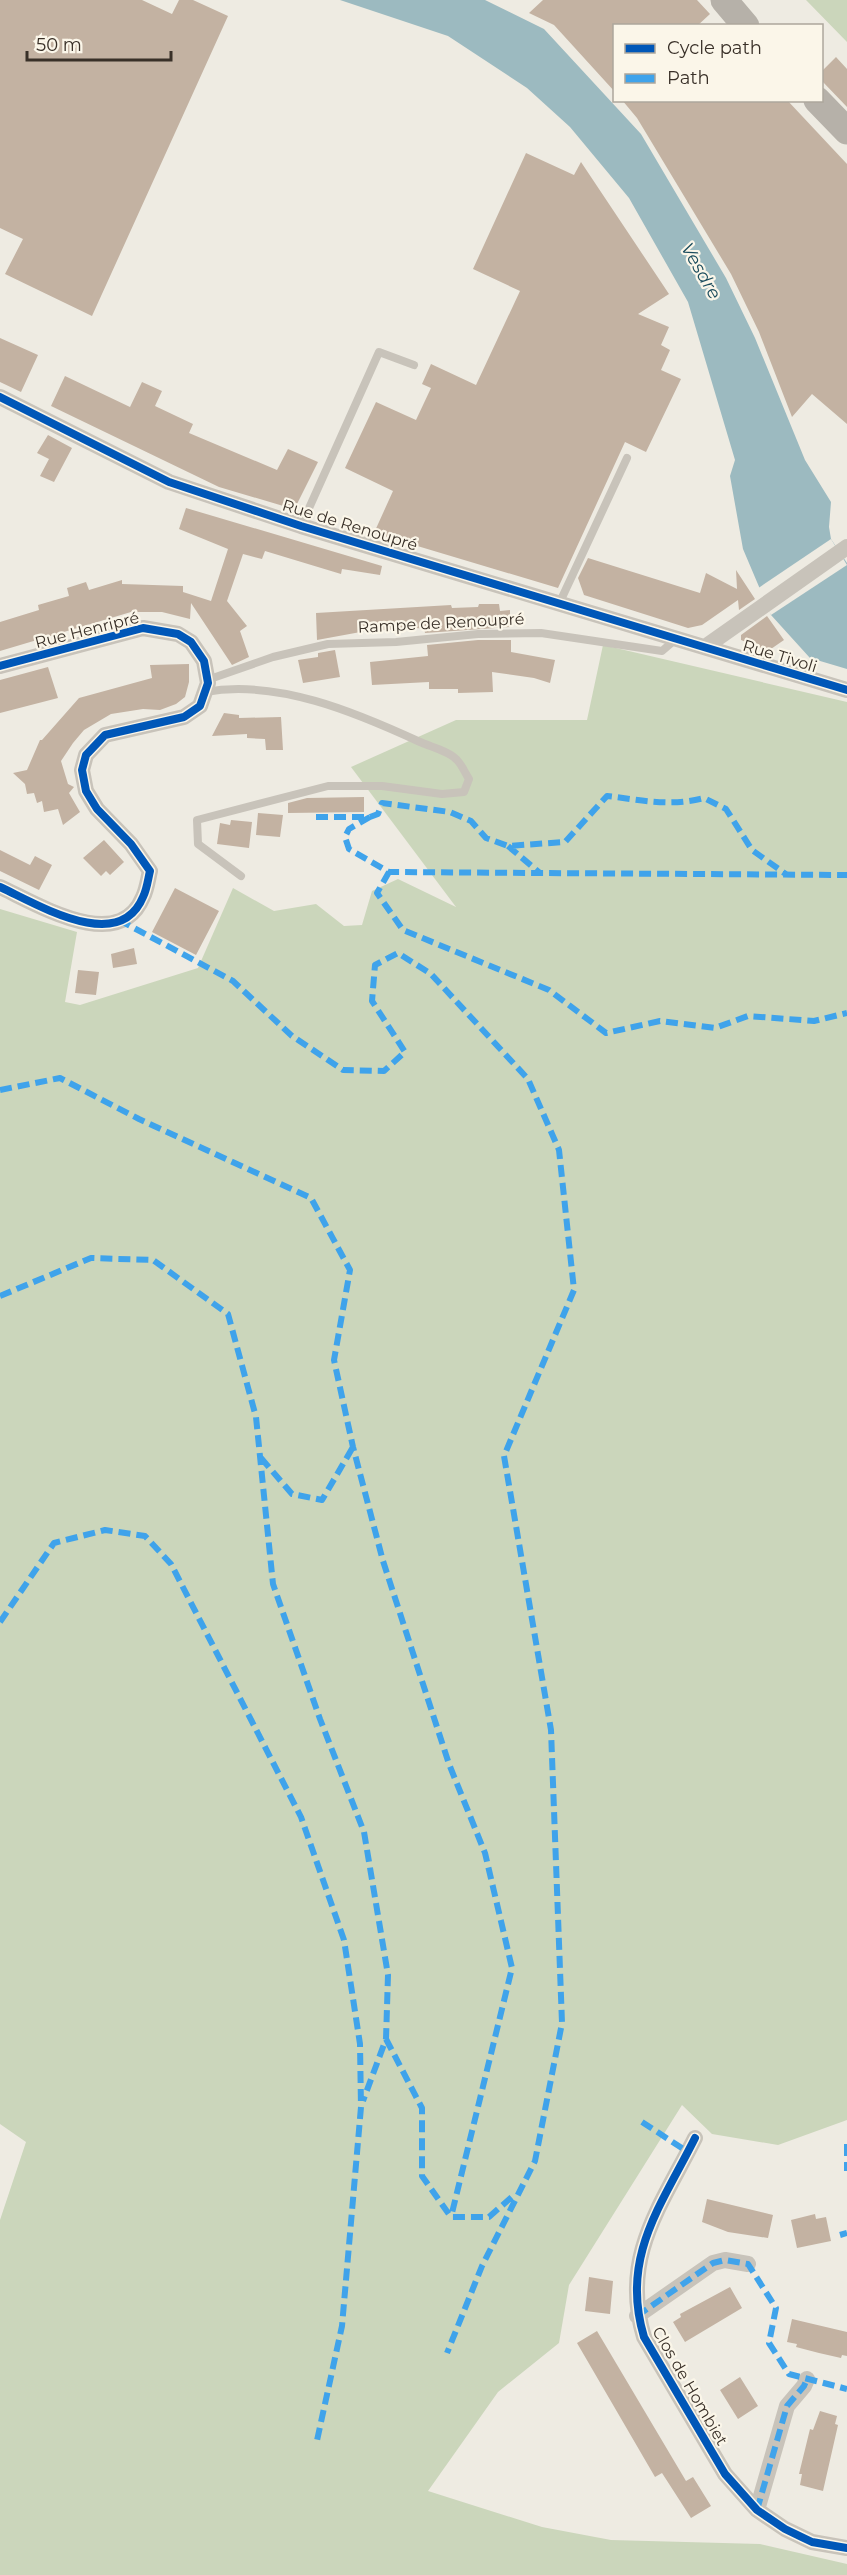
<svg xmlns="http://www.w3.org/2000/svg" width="847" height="2575" viewBox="0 0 847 2575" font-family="Montserrat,sans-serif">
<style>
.green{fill:#cbd6bb}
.water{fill:#9cbac0}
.pier{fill:#eeebe2}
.building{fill:#c3b2a2}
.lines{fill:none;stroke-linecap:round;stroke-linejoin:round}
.service{stroke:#c8c3ba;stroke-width:8}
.minor{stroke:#c8c3ba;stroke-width:16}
.primary{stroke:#b6b1a9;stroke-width:27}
.quiet{stroke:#3fa3eb;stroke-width:6;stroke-dasharray:12 6;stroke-linecap:butt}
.cycleway-casing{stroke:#fbf6e9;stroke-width:11}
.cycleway{stroke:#0057b8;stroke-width:8}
.labels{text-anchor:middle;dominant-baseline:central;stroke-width:4.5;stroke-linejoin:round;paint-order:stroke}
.street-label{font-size:16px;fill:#393028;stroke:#fbf6e9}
.water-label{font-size:18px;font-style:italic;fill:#1b4c5d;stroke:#fbf6e9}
</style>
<rect width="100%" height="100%" fill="#eeebe2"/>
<path class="green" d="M806 0H847V42Z
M603 645 847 702V2120L778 2145 712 2134 682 2105 569 2285 559 2343 498 2392 428 2491 542 2527 611 2540 760 2544 847 2564V2575H0V2220L26 2142 0 2124V909L77 932 65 1002 80 1005 198 968 233 888 274 911 316 904 344 926 362 925 372 891 398 879 456 907 351 767 456 720H587Z"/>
<path class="water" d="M340 0H485L544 29 641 134 726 278 755 338 805 460 831 502 829 527 831 539 847 563V669L810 658 771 615 743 549 730 476 735 460 688 302 629 198 570 127 527 88 448 36Z"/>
<path class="pier" d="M831 539 847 565 771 615 757 589Z"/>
<path class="building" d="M0 0H142L172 14 179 0H193L228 16 92 316 5 274 23 239 0 228Z
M543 0H697L710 14 697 26H615V92L554 25 529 13Z
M836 57 847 69V107L822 81V71Z
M622 100H787L847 164V424L812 394 792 417 759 332 731 274 637 118Z
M526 153 574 175 581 162 669 294 638 314 669 327 661 345 670 350 661 370 681 379 646 452 625 442 558 588 374 533 393 491 345 468 376 402 416 420 431 388 422 384 431 364 476 385 520 291 473 269Z
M0 338 38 355 21 392 0 382Z
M65 376 130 407 142 382 162 391 155 406 193 424 189 433 277 470 288 449 318 462 297 504 290 508 219 487 51 406Z
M48 435 72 448 54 482 40 476 49 459 37 453Z
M186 508 382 566 380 575 342 569 341 574 265 551 262 559 243 554 227 601 247 626 240 631 249 657 232 665 191 603 190 619 162 612H131L0 651V622L39 610 38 605 69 596 67 588 86 582 89 590 122 580V584L183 586V592L211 601 228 549 179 529Z
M588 558 700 593 706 573 737 589 736 570 755 599 739 610 738 600 702 625 688 628 584 595 578 578Z
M479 604H499L500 611 510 610V627L425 633 424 628 366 631 317 640 316 613 451 605 452 608 478 607Z
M767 616 784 640 768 651 741 640V635Z
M478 640H511V652L555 660 550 683 534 678 492 672 493 692 458 693V689H429V682L372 685 370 662 428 656 427 645Z
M335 650 340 677 303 683 298 660 318 657V653Z
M189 664V682L185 697 176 704 160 710 143 709 111 714 84 730 73 743 61 761 68 784 74 787 69 793 80 812 63 825 58 809 44 812 42 801 37 803 34 793 27 794 25 784 13 773 27 770 40 740H42L79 698 152 678 150 665Z
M48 667 58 698 0 713V680Z
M224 713 239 715V718L281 717 283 750H266L265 739 247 738V734L212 736Z
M364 797V812L288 813V803L307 798Z
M258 813 283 815 280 837 256 835Z
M231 820 252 822 249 848 217 844 220 823 230 825Z
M104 840 124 862 110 875 106 871 101 876 83 858Z
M0 850 30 865 35 856 52 865 39 890 0 871Z
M175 888 219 911 196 955 152 932Z
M134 948 137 964 113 968 111 954Z
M78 970 99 972 96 995 75 993Z
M707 2199 773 2215 768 2238 728 2232 702 2222Z
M815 2214 816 2219 826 2217 831 2241 797 2248 791 2220Z
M589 2277 613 2281 610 2314 585 2311Z
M730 2287 742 2308 685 2342 673 2322 681 2317 680 2314Z
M792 2319 847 2332V2356L842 2355 841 2358 819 2353 796 2347 797 2344 787 2342Z
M597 2331 686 2481 693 2477 711 2506 691 2518 662 2473 655 2477 577 2343Z
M740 2377 758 2406 738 2419 720 2390Z
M820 2411 837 2416 835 2424 838 2425 823 2491 800 2485 802 2474H799L810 2429 813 2430Z"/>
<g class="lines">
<path class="service" d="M301 526 379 352 414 365
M559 604 627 458
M207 680 273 657 328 644 396 642 478 634 541 633 662 651 676 639
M205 692C277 679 355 712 420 742 431 747 449 751 457 760 462 765 465 773 469 779L464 792 442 794 382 786H328L197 820 198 844 241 876"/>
<path class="minor" d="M0 397 169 482 301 526 847 690
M705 647 847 547
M0 666 143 628 178 634 191 642 204 661 208 683 200 706 184 717 105 735 86 755 82 770 86 791 97 809 131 844 150 871C148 879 147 889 143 897 119 955 37 904 0 887
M695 2138C661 2206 620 2257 644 2337L725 2474 757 2510 785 2529 812 2542 847 2548
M637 2316 713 2263 725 2260 748 2264
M757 2510 787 2406 804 2386 807 2379"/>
<path class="primary" d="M724 0 746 26
M817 100 847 131"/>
<path class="quiet" d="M316 817H370L378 814 382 803 450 812 471 821 486 838 508 846 565 842 607 796C643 800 668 807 704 798L726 809 752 850 787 875
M370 817 349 829 345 837 349 849 389 872 847 875
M508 846 540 873
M389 872 377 893 403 930 549 990 606 1033 660 1021 715 1028 748 1016 814 1021 847 1013
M119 920 233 981 292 1036 343 1070 384 1071 405 1052 372 1001 375 965 398 953 431 974 528 1079 559 1150 574 1290 504 1456 551 1730 562 2023 535 2161 482 2266 447 2353
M0 1090 60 1078 139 1119 311 1198 350 1270 334 1360 353 1447 383 1561 449 1764 485 1853 512 1968 451 2217
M0 1296 91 1258 153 1260 228 1314 256 1417 273 1584 320 1719 364 1832 388 1975 386 2039 363 2101
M261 1458 292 1494 322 1500 353 1447
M0 1622 54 1543 105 1530 145 1536 171 1564 301 1817 344 1940 360 2044 361 2107 342 2326 316 2445
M386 2039 422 2108V2176L451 2217H489L514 2195
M642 2122 688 2152
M847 2144V2171
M840 2235 847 2233
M637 2316 713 2263 725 2260 748 2264 776 2308 769 2343 789 2374 847 2389
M757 2510 787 2406 804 2386 807 2379"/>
<defs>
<path id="cycleway" d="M0 397 169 482 301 526 847 690
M0 666 143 628 178 634 191 642 204 661 208 683 200 706 184 717 105 735 86 755 82 770 86 791 97 809 131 844 150 871C148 879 147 889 143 897 119 955 37 904 0 887
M695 2138C661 2206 620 2257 644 2337L725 2474 757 2510 785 2529 812 2542 847 2548"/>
</defs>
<use href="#cycleway" class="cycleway-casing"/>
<use href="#cycleway" class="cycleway"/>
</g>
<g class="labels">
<g class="street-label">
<text transform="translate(350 525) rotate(17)">Rue de Renoupré</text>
<text transform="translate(441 623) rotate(-3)">Rampe de Renoupré</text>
<text transform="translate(87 630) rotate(-14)">Rue Henripré</text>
<text transform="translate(780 656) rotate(17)">Rue Tivoli</text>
<text transform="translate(690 2386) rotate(60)">Clos de Hombiet</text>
</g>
<g class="water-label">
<text transform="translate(701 271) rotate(60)">Vesdre</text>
</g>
</g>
<rect x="613" y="24" width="210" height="78" fill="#fbf6e9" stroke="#ada79c" stroke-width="1.5"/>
<rect x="625" y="44" width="30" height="9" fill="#0057b8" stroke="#ada79c" stroke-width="1.5"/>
<text x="667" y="54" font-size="18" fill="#393028">Cycle path</text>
<rect x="625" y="74" width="30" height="9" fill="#3fa3eb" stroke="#ada79c" stroke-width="1.5"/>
<text x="667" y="84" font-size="18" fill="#393028">Path</text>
<path d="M27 51v9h144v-9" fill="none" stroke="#393028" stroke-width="3"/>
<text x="36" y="51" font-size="18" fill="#393028" stroke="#fbf6e9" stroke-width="4.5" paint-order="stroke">50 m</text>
</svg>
